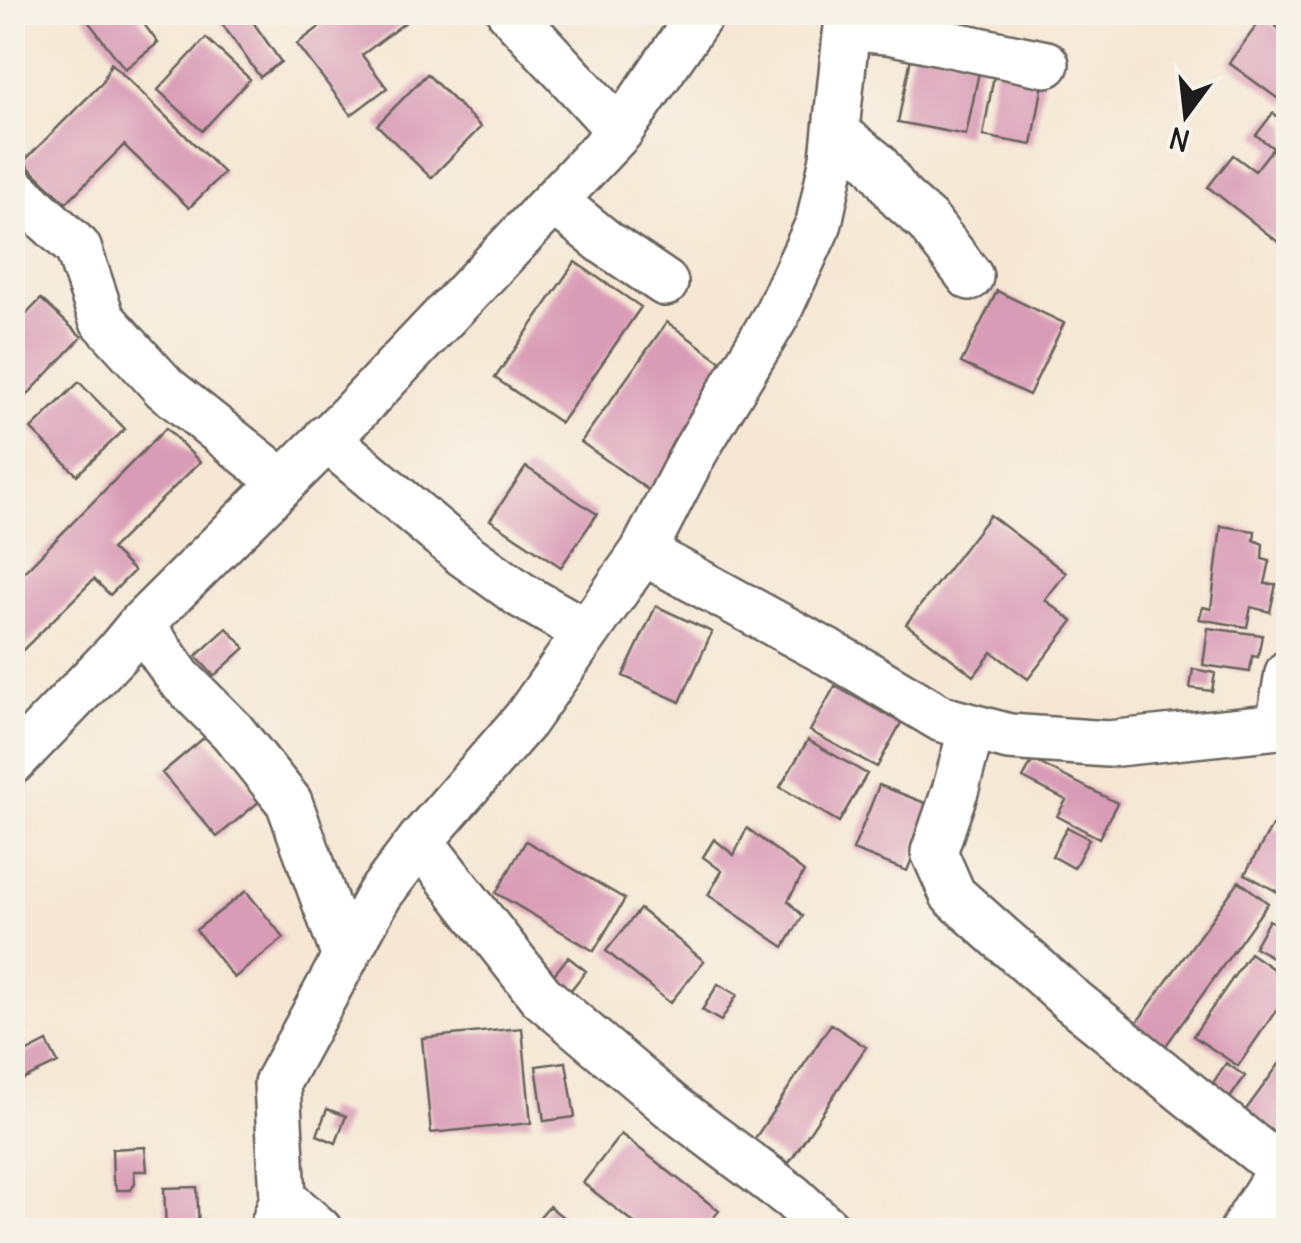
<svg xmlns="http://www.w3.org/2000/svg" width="1301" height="1243" viewBox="0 0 1301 1243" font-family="Delius,sans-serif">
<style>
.building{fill:#d99cb6}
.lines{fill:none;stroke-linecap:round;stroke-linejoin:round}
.minor-casing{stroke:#68635c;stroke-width:50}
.minor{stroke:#fff;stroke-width:45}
</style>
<rect width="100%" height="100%" fill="#f7f3e8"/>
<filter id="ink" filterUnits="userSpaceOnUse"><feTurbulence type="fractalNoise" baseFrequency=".01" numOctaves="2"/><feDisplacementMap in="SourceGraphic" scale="20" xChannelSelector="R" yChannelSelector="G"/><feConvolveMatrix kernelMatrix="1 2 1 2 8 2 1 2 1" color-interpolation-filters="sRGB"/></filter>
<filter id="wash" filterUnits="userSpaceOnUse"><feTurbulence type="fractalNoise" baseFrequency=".0048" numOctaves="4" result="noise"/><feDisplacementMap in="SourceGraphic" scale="40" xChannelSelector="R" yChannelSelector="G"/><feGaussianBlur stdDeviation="2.25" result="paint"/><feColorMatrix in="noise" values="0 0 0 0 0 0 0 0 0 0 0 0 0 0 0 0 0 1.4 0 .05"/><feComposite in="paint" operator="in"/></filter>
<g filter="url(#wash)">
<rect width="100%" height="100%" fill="#f5e7d4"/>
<g id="blocks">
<path class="building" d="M81 12H135L158 43 125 69Z
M233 12H246L281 62 260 77 220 21Z
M339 12H419L362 55 387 88 351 115 297 44Z
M1263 17 1288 35V106L1229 63Z
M206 38 250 79 202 131 158 90Z
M913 48 981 62 966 135 898 122Z
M111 63 224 173 189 208 124 145 66 203 23 162 102 83Z
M996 64 1045 72 1032 145 983 136Z
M427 74 481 127 431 178 377 125Z
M1273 113 1288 125V229L1278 242 1208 187 1233 155 1255 171 1273 148 1256 135Z
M575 262 641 307 561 423 495 378Z
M997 291 1064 323 1029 395 961 363Z
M41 299 82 337 12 411V329Z
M667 322 737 373 651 492 581 442Z
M79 382 125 429 77 475 31 429Z
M166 428 200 462 111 549 134 571 110 595 94 579 12 661V584Z
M526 467 597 514 561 567 490 520Z
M990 515 1066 573 1045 600 1073 621 1028 679 992 652 974 676 906 624Z
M1221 526 1255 531 1254 540 1263 544 1262 559 1270 561 1265 584H1276L1270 612 1251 607 1247 627 1199 619 1203 607 1211 609Z
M656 606 712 632 680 702 623 676Z
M227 628 245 648 214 676 196 656Z
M1208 628 1262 635 1258 657 1252 656 1250 672 1203 665Z
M1193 669 1215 673 1212 691 1190 688Z
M835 686 901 723 877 767 810 731Z
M206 736 261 800 217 837 162 773Z
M808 740 867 774 839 822 780 787Z
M1033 760 1117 803 1099 838 1057 816 1066 800 1023 778Z
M879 785 933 806 907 871 853 850Z
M1272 826 1288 835V885L1283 895 1245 874Z
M1067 827 1089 839 1074 868 1052 856Z
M747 828 804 872 788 901 803 916 784 947 708 895 722 871 703 857 714 839 734 855Z
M526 841 625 899 594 951 496 893Z
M1239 881 1268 903 1162 1051 1132 1029Z
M246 891 284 938 234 978 196 930Z
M640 909 704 961 670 1003 606 951Z
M1269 920 1288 931V949L1281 962 1254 947Z
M1250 953 1288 979V993L1238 1066 1193 1036Z
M568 957 586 971 570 991 552 977Z
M718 984 737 995 721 1021 702 1010Z
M12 1008 25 1029 12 1036Z
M831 1024 866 1047 789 1163 754 1140Z
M522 1028 531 1123 431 1133 422 1038Z
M47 1042 58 1063 12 1085V1060Z
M1288 1052V1144L1286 1148 1242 1115Z
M566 1062 575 1117 544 1121 536 1066Z
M1226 1063 1245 1076 1230 1098 1211 1086Z
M327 1109 346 1116 336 1143 317 1135Z
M621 1134 719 1211 703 1230H643L583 1183Z
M145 1147 147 1171H134L135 1183 131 1190H117L113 1180 112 1149Z
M197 1187 199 1230H166L164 1188Z
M549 1206 574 1226 571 1230H529Z"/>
</g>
</g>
<g filter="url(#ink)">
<use href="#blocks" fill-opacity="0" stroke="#68635c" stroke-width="2.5"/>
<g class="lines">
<defs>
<path id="minor" d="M510 12 620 131
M847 27 893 32 1046 64
M836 132 875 163 901 198 928 222 970 277
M16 191 78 248 102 319 165 388 283 482
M554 201 606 243 665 283
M326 438 465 555 521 595 586 632
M643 552 855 667 942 719 1009 737 1108 744 1288 725
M141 624 179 678 232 731 289 802 345 957
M1279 725 1288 673
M972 727 956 788 934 852 953 895 1069 998 1281 1169 1243 1230
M12 762 117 653 141 624 351 415 620 131 702 12
M420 841 541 996 671 1106 792 1197 828 1230
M283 1198 319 1230
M272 1230 283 1198 277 1083 379 895 420 841 525 720 643 552 694 453 776 316 819 223 833 158 846 35 850 12"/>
</defs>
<use href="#minor" class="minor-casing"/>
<use href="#minor" class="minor"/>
</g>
</g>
<rect width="1301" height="1243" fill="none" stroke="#f7f3e8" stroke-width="50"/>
<g transform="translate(1186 115) rotate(195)" stroke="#f7f3e8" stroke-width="8" paint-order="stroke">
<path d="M0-8L18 38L0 25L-18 38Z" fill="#1c1c1c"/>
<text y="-15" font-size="28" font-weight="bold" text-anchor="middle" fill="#1c1c1c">N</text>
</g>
</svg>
